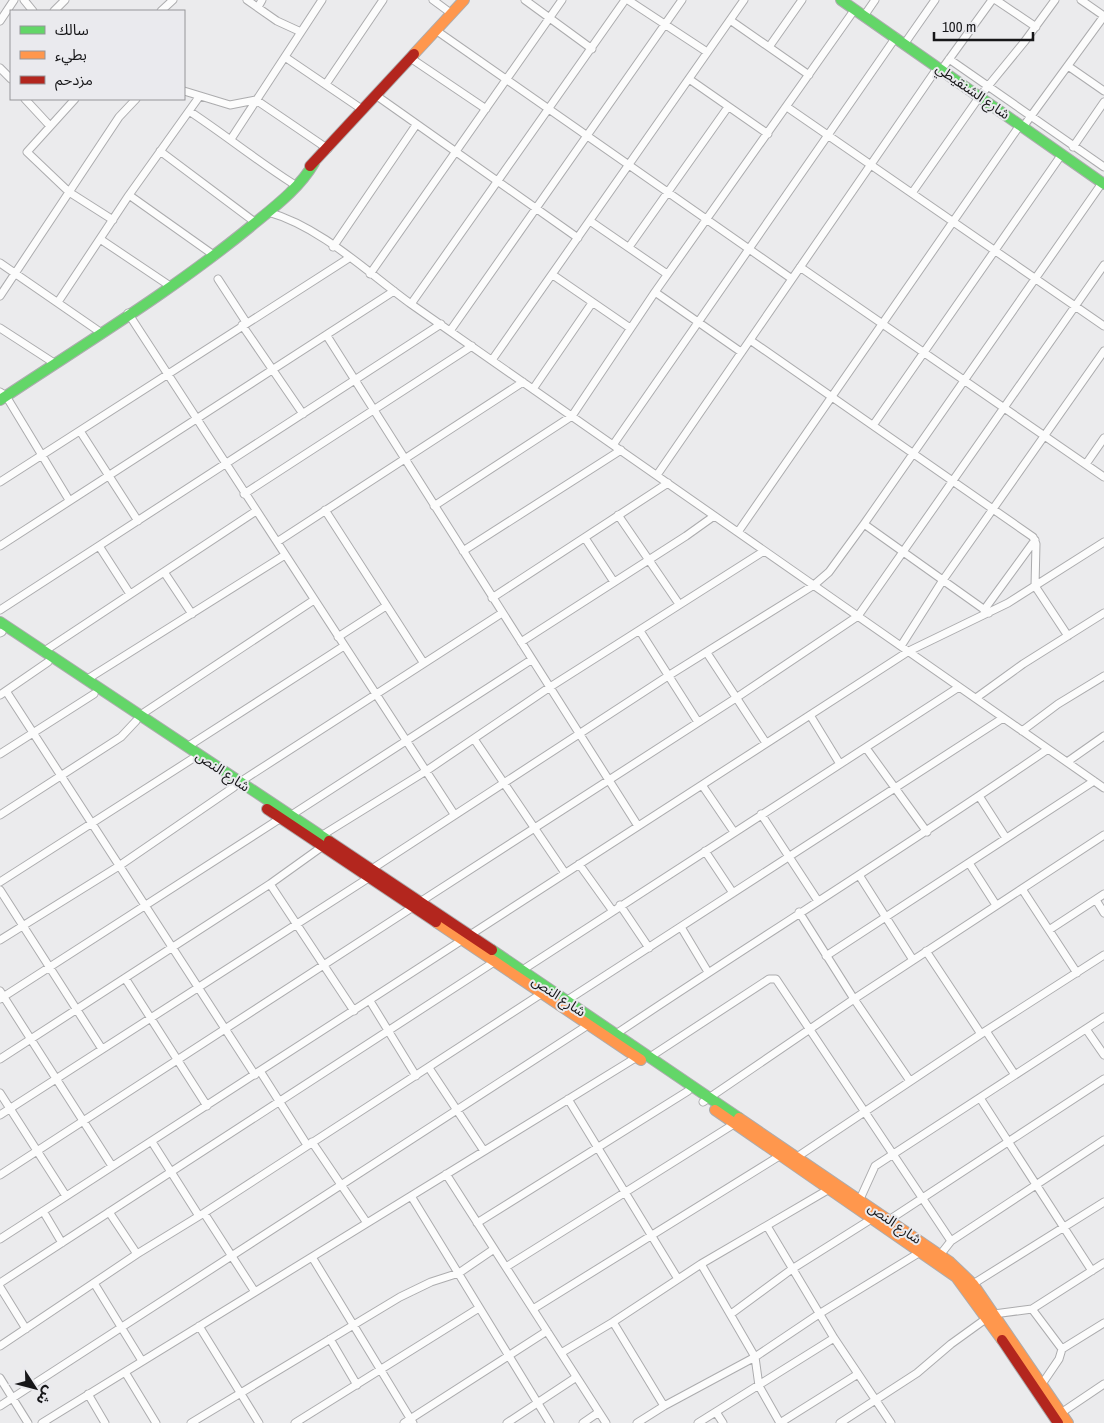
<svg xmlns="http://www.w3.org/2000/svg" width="1104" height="1423" viewBox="0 0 1104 1423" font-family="'Archivo Narrow','Noto Sans Arabic',sans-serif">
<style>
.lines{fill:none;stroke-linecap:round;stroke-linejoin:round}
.street-casing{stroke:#acacae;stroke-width:9}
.fast-casing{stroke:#acacae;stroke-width:12}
.slow-casing{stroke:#acacae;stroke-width:12}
.jam-casing{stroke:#acacae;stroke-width:12}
.street{stroke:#fcfcfc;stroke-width:7}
.fast{stroke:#63d668;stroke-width:10}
.slow{stroke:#ff974d;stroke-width:10}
.jam{stroke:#b3261e;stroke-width:10}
.labels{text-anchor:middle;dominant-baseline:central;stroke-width:4;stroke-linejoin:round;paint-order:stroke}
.street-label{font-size:14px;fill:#171719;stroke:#eaeaee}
</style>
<rect width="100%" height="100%" fill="#ebebed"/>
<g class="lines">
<defs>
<path id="street" d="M24 0 33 11
M247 0 277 21 301 32
M433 0 452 14
M525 0 592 49
M628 0 707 52
M996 0 1036 27
M1081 0 1104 16
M258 7 262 0
M54 11 65 0
M161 11 173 0
M864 16 875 0
M730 20 809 75
M0 21 14 0
M437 31 792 279
M905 43 935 0
M769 47 802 0
M285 57 363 110
M412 59 486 109
M949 59 1104 167
M1068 66 1104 91
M0 68 11 79
M942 69 992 0
M689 79 768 134
M326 84 383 0
M184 91 230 105 256 100 328 149
M377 96 578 238
M25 99 50 126
M75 99 27 152 69 192 113 220
M787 107 1104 326
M189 111C224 134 256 160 292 183
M1023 127 1104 16
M231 139 322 0
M1073 147 1104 102
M160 151 256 223
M912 193 980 96 1025 41 1055 0
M129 195 215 256
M268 212C321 227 367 272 411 304L1104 788
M590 221 667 274
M100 239 170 286
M333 247 416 125
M629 247 728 107
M0 263 100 332
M800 267 1104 477
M370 274 562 0
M553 275 630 328
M218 279 246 322
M655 292 741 352
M0 296 119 117 136 99
M58 302 129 195 199 97
M411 304 625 0
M128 313 454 814
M242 325 303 414
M0 328 54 363
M450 331 682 0
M327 336 638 826
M750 340 1033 537 1036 544 1035 586 1068 636
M492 360 744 0
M533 389 592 303
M0 392 6 396 69 500
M874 424 1062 154
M80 431 138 521
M613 445 896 37
M1086 464 1104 438
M657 475 938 67
M0 482 349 258
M244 494 472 346
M434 506 572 416 655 292 855 9
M325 510 423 662
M618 515 679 604
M864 524 989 613
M738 532 1020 125
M585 538 614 582
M277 542 523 382
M0 546 394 291
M99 546 130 594
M463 551 621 450
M164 572 192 614
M492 598 668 483
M0 610 441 324
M984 610 1035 540
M640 631 698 722
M0 633 2 632
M338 637 386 606
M521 642 686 536 714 516
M901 646 943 580 1104 351
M43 652 256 511
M707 653 766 743
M86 680 285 555
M6 691 255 1075
M0 695 48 662
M976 698 1023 664 1104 613
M810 715 840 764
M139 716 314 600
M1022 731 1058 704 1104 676
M474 739 565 873
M187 747 344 646
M866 748 927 832
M0 754 94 694
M1067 762 1104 736
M240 782 502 613
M702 785 734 832
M979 796 1006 838
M761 814 818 901
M0 815 121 737 136 721
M290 816 531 660
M321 836 426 771 550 687 764 551
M705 851 733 893
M969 863 996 905
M579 864 612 910
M372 869 668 676 814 585 829 572 864 524 1102 183
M859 875 913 960
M0 882 192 759
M270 884 354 1011
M1022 889 1077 973
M0 890 102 1049
M1096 900 1104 913
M420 902 736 698 858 616 1104 265
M620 905 649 948
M799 912 854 999 910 1081
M681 927 708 972
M1049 930 1104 894
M0 940 119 866 234 787
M926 951 981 1034
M826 956 1094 781
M521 971 959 687
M125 978 207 1106
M0 991 112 1166
M0 999 281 818
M370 1001 416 1076
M566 1001 1003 718
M1086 1029 1104 1055
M986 1031 1015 1075
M616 1034C759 938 906 847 1048 749
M650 1057 769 979H776L951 1241
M0 1059 270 884 323 846
M429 1068 484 1151
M260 1071 307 1145
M0 1093 66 1196
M980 1098 1092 1271
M568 1099 678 1279
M703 1102 854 999 1104 835
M0 1115 370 877
M152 1142 199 1216
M312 1142 367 1223
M797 1157 981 1034 1104 955
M446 1174 606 1423
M0 1175 413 907
M411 1196 550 1423
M860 1199 875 1166 1104 1017
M43 1211 62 1243
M109 1212 137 1254
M204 1213 255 1292
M889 1220 1104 1079
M477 1223 688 1091
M767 1226 834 1338 891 1423
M0 1239 909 651 1008 603 1104 542
M940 1255 951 1241 1104 1140
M312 1257 413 1423
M701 1264 755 1357 759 1386 780 1423
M506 1267 734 1124
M0 1283 494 962
M94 1283 142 1361
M973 1284 1104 1202
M0 1287 26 1329
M533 1309 781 1155
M1032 1309 1104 1263
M731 1314 792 1269 873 1218
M994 1314 1032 1309 1062 1349
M613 1322 664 1406
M199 1326 259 1423
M330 1339 357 1385
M0 1346 137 1254 204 1213 541 994
M561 1353 613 1322 701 1264 831 1188
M125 1372 156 1423
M0 1378 28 1423
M1042 1384 1059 1359 1062 1349 1104 1323
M88 1394 105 1423
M0 1406 588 1025
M716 1412 723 1423
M1061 1413 1104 1384
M42 1423 637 1057
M191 1423 400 1297 431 1282 459 1273 494 1249
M295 1423 479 1308
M404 1423 547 1331
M507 1423 575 1378
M583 1423 599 1412
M637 1423 664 1406 755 1357 819 1314 922 1251
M698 1423 834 1338
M780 1423 858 1374
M840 1423 917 1373 951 1344 987 1318"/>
<path id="fast" d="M841 0 1104 184
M0 400C84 344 172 291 250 227 273 208 299 189 314 163
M0 622 329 841
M492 950 739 1118"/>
<path id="slow" d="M414 54 464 0
M436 922 641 1060
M715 1110 956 1277 1002 1340
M739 1118 950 1262 973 1284 1068 1423"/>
<path id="jam" d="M310 166 414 54
M267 809 436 922
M329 841 492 950
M1002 1340 1058 1423"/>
</defs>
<use href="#street" class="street-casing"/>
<use href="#fast" class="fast-casing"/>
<use href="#slow" class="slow-casing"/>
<use href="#jam" class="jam-casing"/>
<use href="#street" class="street"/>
<use href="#fast" class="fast"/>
<use href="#slow" class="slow"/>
<use href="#jam" class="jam"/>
</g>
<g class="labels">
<g class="street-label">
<text transform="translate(973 91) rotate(35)">شارع الشنقيطي</text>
<text transform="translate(223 771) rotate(34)">شارع النص</text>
<text transform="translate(559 996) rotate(34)">شارع النص</text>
<text transform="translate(895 1223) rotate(35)">شارع النص</text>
</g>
</g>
<rect x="10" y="10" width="175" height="90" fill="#eaeaee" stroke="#969699"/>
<rect x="20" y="26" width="25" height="8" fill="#63d668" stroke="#969699"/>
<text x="55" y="35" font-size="15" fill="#171719">سالك</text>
<rect x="20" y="51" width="25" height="8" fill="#ff974d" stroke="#969699"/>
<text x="55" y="60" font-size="15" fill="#171719">بطيء</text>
<rect x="20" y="76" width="25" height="8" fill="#b3261e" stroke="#969699"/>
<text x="55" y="85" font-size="15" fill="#171719">مزدحم</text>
<g transform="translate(35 1388) rotate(126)" stroke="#eaeaee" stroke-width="4" paint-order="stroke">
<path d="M0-4L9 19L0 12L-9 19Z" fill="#171719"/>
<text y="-8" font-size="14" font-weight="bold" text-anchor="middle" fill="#171719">ش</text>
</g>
<path d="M934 32v8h99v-8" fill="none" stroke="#171719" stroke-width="2.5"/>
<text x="942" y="32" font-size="15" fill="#171719" stroke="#eaeaee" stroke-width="4" paint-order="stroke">100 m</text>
</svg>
